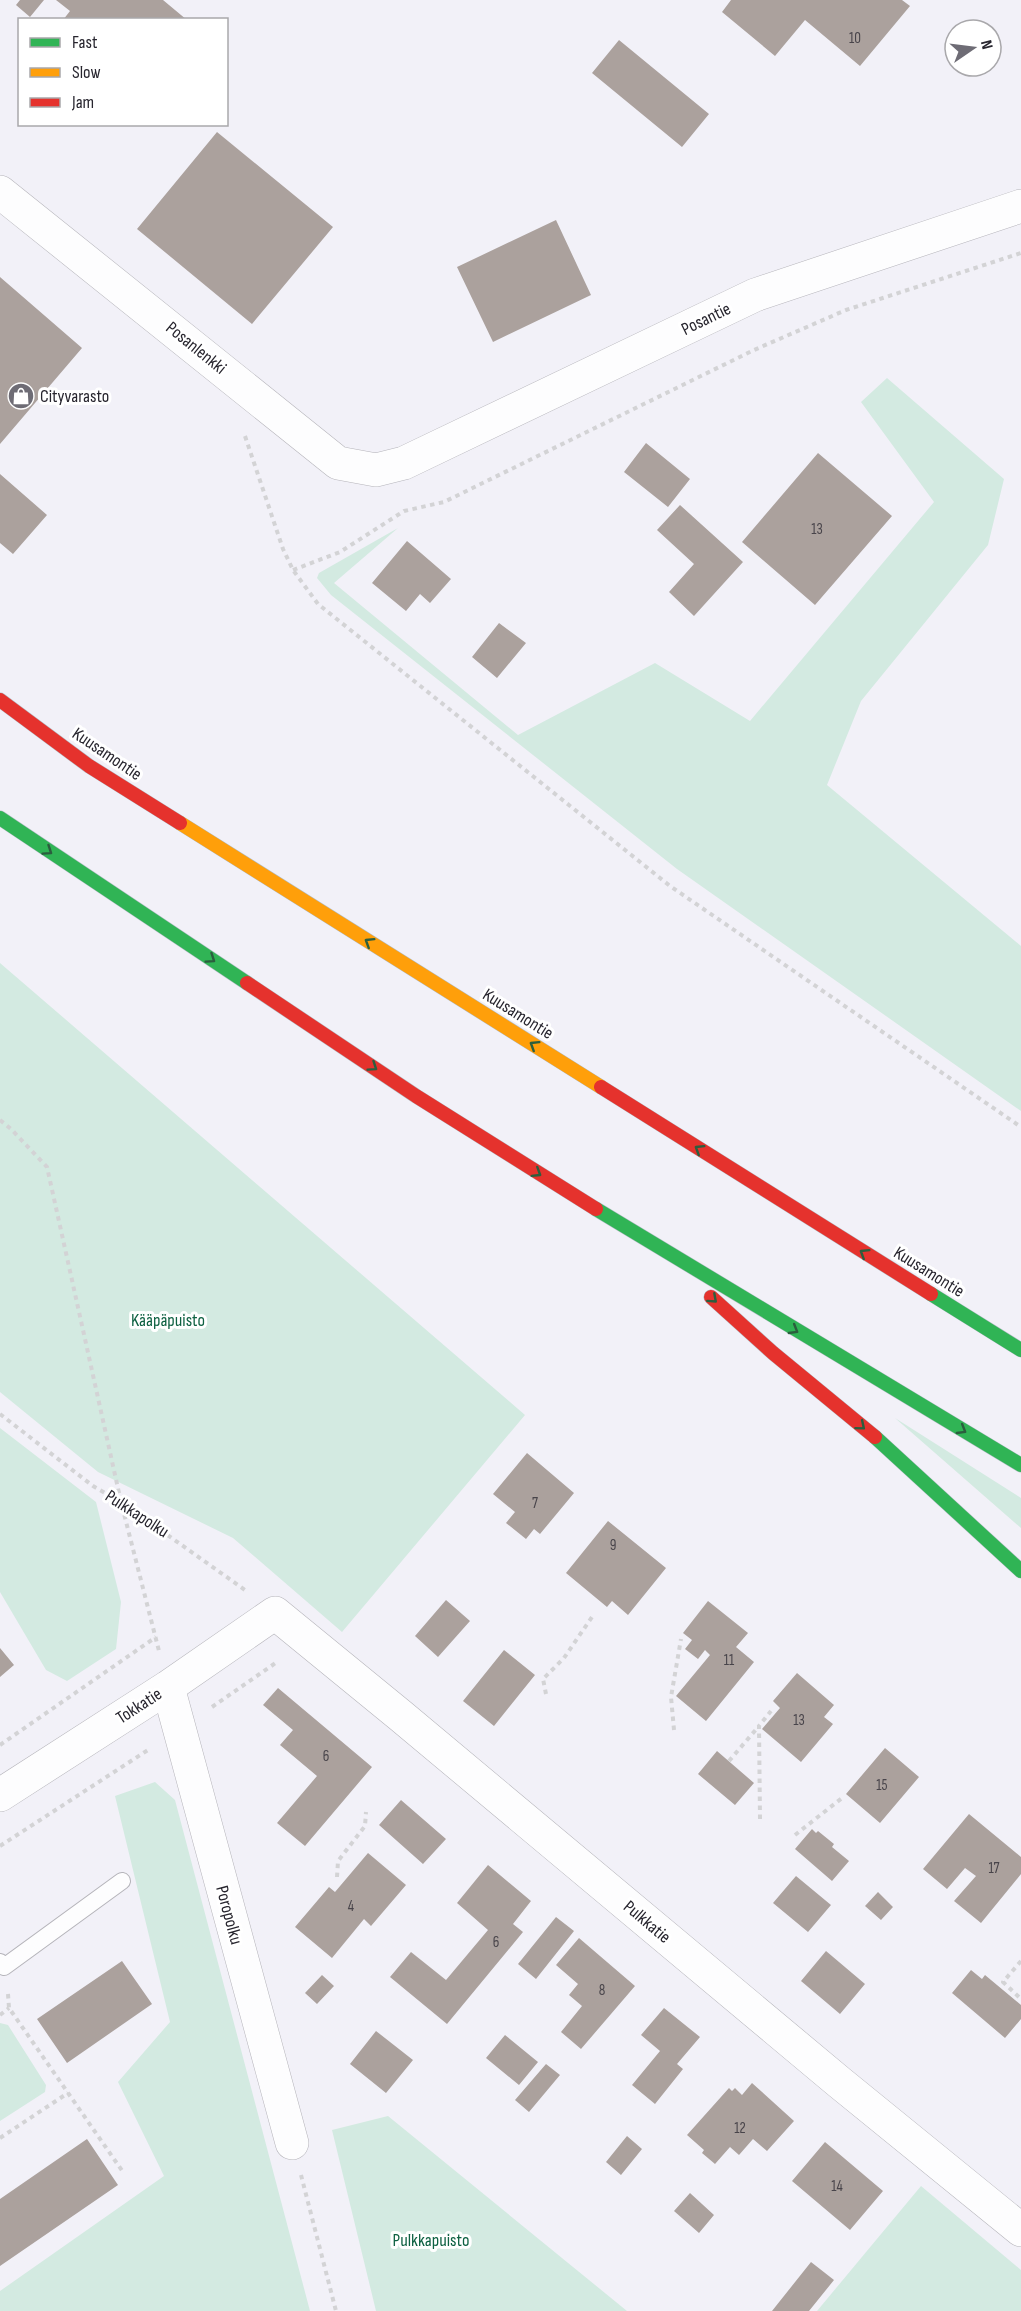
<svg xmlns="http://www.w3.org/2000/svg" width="1021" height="2311" viewBox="0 0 1021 2311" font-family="'Sofia Sans Condensed',sans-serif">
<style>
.green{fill:#d3eae1}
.building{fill:#aba19d}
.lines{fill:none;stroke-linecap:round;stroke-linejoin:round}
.lane-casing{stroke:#b5b4ba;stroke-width:18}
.street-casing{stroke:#b5b4ba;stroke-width:34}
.fast-casing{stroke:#b1bcc3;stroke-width:15}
.slow-casing{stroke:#b1bcc3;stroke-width:15}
.jam-casing{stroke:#b1bcc3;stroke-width:15}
.path{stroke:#d3d3d5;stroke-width:4;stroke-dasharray:4.5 4.5;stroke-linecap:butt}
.lane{stroke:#fdfdfe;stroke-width:16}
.street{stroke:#fdfdfe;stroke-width:33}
.fast{stroke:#30b455;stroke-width:14}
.slow{stroke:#ff9f0a;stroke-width:14}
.jam{stroke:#e5322d;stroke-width:14}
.oneway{stroke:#2b5e3e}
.labels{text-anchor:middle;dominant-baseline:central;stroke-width:6;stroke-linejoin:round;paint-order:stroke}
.number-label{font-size:15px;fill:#48444a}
.street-label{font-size:18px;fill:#27252e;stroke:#fff}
.poi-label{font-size:18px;fill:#27252e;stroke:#fff;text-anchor:start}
.park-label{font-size:18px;fill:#0e6142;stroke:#fff}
</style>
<rect width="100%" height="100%" fill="#f2f1f8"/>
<path class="green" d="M887 378 1004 479 988 545 861 701 827 785 1021 946V1111L677 869 331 595 317 578 319 573 398 528 334 583 518 735 655 663 750 721 934 502 861 402Z
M0 963 525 1415 342 1632 233 1538 98 1472 0 1392Z
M895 1418 1021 1498V1528Z
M0 1428 96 1502 121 1602 116 1649 67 1681 46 1670 0 1592Z
M155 1782 175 1800 310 2311H0V2291L164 2176 118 2082 170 2022 115 1796Z
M0 2023 8 2025 46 2085 45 2092 0 2121Z
M388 2116 627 2311H376L332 2130Z
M921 2186 1021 2270V2311H817Z"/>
<path class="building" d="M20 0H44L30 17 16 5Z
M56 0H163L187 20H63L70 11Z
M731 0H902L910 6 860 66 805 20 775 56 722 12Z
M619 40 709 114 682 147 592 73Z
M217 132 333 227 252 324 137 229Z
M556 220 591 295 493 342 457 267Z
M0 277 82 348 0 444Z
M646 443 690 479 668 507 624 472Z
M818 453 892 516 815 605 742 542Z
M0 474 47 515 13 554 0 543Z
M680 505 743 562 694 616 669 592 694 564 657 530Z
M407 541 451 579 430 603 420 594 406 611 372 583Z
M499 623 526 643 497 678 472 657Z
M527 1453 574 1493 540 1534 534 1529 526 1539 506 1523 515 1512 493 1494Z
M608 1521 666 1568 628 1615 612 1601 607 1607 566 1573Z
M446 1600 470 1621 438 1657 415 1636Z
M708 1601 748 1633 736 1647 754 1662 706 1721 676 1696 710 1655 705 1650 698 1659 685 1649 692 1640 683 1633Z
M0 1648 14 1665 0 1677Z
M504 1650 535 1675 494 1726 463 1701Z
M797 1673 834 1705 824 1717 833 1724 801 1762 762 1729 780 1708 773 1701Z
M278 1688 372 1767 305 1846 277 1823 317 1776 280 1745 293 1730 263 1705Z
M885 1748 919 1777 880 1823 846 1794Z
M717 1751 754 1783 735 1805 698 1774Z
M401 1800 446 1839 423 1864 379 1825Z
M969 1814 1021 1857V1874L981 1923 954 1901 976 1876 965 1868 947 1889 923 1869Z
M812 1829 816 1833 818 1831 834 1844 832 1847 849 1861 832 1881 795 1849Z
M368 1853 406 1885 371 1926 364 1919 332 1958 295 1927 329 1887 335 1892Z
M488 1865 531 1901 513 1924 523 1932 447 2024 390 1977 411 1952 446 1980 488 1930 457 1903Z
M796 1876 831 1905 808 1932 773 1903Z
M878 1892 893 1907 881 1920 865 1906Z
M556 1917 574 1931 536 1979 518 1964Z
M579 1938 635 1986 581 2049 561 2032 582 2006 569 1995 578 1984 556 1965Z
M826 1951 865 1984 840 2014 801 1981Z
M122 1961 152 2004 67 2063 37 2019Z
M971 1970 982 1979 985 1975 1021 2005V2019L1005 2038 952 1993Z
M322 1975 334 1986 317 2004 305 1993Z
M664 2008 700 2037 677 2064 683 2069 655 2104 632 2085 660 2051 641 2035Z
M376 2031 413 2060 386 2093 350 2064Z
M505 2035 538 2062 519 2085 486 2058Z
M546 2064 560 2075 529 2112 515 2100Z
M752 2083 794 2121 767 2151 753 2139 739 2155 730 2147 715 2164 702 2153 704 2150 687 2135 729 2088 732 2091 735 2088 742 2095Z
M627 2136 642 2149 621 2175 606 2162Z
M87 2139 118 2185 0 2266V2199Z
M825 2142 883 2191 850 2230 792 2181Z
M690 2193 714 2215 699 2233 674 2211Z
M811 2262 834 2280 809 2311H772Z"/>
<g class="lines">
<defs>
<path id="lane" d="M0 1962 4 1967 122 1881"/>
<path id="street" d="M0 192 338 463 376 470 404 463 755 295 1021 206
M168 1687 292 2143
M0 1795 168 1687 275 1613 401 1716 839 2082 1021 2230"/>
<path id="fast" d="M0 818 247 983
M596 1209 1021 1465
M931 1294 1021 1350
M875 1437 1021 1571"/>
<path id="slow" d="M180 823 601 1087"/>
<path id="jam" d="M0 700 89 766 180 823
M247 983 416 1096 596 1209
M601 1087 931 1294
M711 1297 773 1353 875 1437"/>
</defs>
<use href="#lane" class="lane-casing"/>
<use href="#street" class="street-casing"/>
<use href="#fast" class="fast-casing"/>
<use href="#slow" class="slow-casing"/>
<use href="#jam" class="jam-casing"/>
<path class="path" d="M245 436 283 549 293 570 318 604 670 886 1021 1127
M293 570 340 552 404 511 444 502 754 350 846 310 1021 253
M0 1120 11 1129 47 1167 121 1502 159 1651
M0 1414 93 1486 121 1502 245 1590
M546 1694 543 1679 564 1658 594 1614
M212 1707 277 1662
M674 1730 671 1697 681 1639
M0 1745 156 1637
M729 1761 759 1726
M760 1819 759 1726 771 1711
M795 1835 842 1798
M0 1846 148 1750
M337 1877 338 1861 365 1826 366 1812
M1021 1961 1003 1982 1021 1999
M8 1994 9 2008 123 2172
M0 2015 9 2008
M0 2138 68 2093
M301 2175 336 2311"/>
<use href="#lane" class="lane"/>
<use href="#street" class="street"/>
<use href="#fast" class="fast"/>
<use href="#slow" class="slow"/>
<use href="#jam" class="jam"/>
</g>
<defs><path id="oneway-chevron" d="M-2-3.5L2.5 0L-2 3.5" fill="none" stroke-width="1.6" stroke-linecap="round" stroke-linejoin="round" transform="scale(1.5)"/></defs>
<g class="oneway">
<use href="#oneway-chevron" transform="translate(48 851) rotate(34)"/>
<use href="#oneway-chevron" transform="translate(369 942) rotate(-148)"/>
<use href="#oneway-chevron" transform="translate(211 959) rotate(34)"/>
<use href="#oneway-chevron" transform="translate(534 1045) rotate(-148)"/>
<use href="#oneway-chevron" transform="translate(373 1067) rotate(34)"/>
<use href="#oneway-chevron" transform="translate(699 1149) rotate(-148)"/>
<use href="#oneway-chevron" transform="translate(537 1173) rotate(32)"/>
<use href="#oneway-chevron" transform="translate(864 1253) rotate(-148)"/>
<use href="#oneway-chevron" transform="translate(713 1299) rotate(42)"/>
<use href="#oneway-chevron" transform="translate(794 1330) rotate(31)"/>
<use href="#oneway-chevron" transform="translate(861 1426) rotate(40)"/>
<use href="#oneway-chevron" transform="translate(962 1430) rotate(31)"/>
</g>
<defs>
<symbol id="shop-disc" viewBox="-11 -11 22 22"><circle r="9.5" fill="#6e6c75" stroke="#fff"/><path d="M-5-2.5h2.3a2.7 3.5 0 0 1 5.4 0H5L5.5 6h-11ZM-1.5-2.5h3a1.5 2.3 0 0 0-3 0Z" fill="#fff"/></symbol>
</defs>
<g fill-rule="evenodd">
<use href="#shop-disc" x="6" y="381" width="30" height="30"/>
</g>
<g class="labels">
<g class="number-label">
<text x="855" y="38">10</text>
<text x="817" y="529">13</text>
<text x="535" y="1503">7</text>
<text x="613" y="1545">9</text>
<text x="729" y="1660">11</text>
<text x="799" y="1720">13</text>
<text x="326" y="1756">6</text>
<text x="882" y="1785">15</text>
<text x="994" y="1868">17</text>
<text x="351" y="1906">4</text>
<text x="496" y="1942">6</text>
<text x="602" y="1990">8</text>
<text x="740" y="2128">12</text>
<text x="837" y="2186">14</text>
</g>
<g class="street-label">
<text transform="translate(706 319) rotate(-26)">Posantie</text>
<text transform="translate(196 348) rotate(39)">Posanlenkki</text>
<text transform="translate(107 754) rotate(34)">Kuusamontie</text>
<text transform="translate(518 1014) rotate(32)">Kuusamontie</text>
<text transform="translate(929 1272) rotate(32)">Kuusamontie</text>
<text transform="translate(137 1514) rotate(33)">Pulkkapolku</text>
<text transform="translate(139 1706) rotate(-33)">Tokkatie</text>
<text transform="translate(229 1915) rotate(75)">Poropolku</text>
<text transform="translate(647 1922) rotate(40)">Pulkkatie</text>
</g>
<g class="poi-label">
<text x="40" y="396">Cityvarasto</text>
</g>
<g class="park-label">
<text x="168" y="1320">Kääpäpuisto</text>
<text x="431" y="2240">Pulkkapuisto</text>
</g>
</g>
<rect x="18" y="18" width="210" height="108" fill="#ffffff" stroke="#a9a8ab" stroke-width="1.5"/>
<rect x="30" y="38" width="30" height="9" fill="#30b455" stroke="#a9a8ab" stroke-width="1.5"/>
<text x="72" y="48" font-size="18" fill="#27252e">Fast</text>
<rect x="30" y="68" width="30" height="9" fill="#ff9f0a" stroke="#a9a8ab" stroke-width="1.5"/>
<text x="72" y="78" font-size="18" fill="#27252e">Slow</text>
<rect x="30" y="98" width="30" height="9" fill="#e5322d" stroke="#a9a8ab" stroke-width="1.5"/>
<text x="72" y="108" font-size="18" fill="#27252e">Jam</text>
<g transform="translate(973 48) rotate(76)"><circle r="28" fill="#ffffff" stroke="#a9a8ab" stroke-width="1.5"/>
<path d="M0-4.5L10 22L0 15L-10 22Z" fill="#6e6c75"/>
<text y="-9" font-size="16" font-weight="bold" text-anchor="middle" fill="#27252e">N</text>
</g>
</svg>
